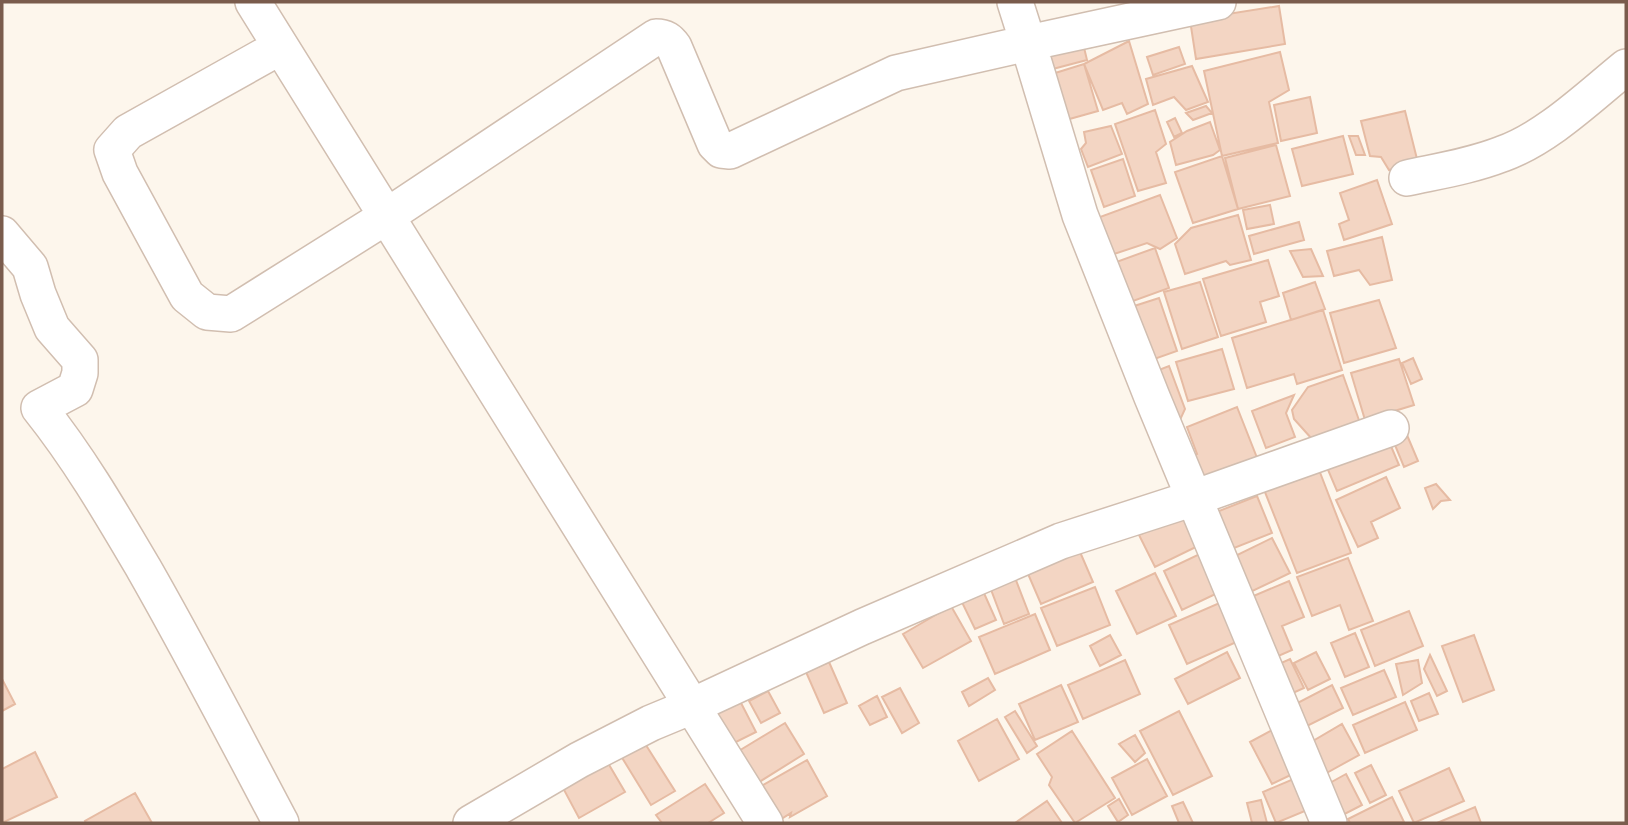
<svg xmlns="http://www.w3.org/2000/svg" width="1628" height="825" viewBox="0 0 1628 825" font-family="Figtree,sans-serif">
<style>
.building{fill:#f3d5c3;stroke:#e6bba3;stroke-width:2}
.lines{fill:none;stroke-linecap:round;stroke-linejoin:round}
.street-casing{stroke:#d1beb0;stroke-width:38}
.street{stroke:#fff;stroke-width:35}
</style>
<rect width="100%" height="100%" fill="#fdf6ec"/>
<path class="building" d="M1279 6 1285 44 1196 59 1190 20Z
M1081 35 1087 60 1049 70 1043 45Z
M1129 41 1148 104 1127 114 1122 103 1103 110 1084 64Z
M1179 47 1185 64 1153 75 1147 57Z
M1280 52 1289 90 1269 102 1278 143 1222 156 1204 71Z
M1084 64 1098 111 1066 120 1052 74Z
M1192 66 1208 102 1186 110 1174 97 1153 105 1146 79Z
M1310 97 1317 133 1281 141 1274 105Z
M1206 106 1212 113 1193 120 1186 113Z
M1155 110 1166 144 1156 152 1166 183 1138 191 1115 124Z
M1405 111 1418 163 1389 170 1381 157 1370 156 1361 121Z
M1175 118 1182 133 1174 137 1167 122Z
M1210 122 1220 150 1213 155 1176 165 1170 142 1187 131Z
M1111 126 1122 154 1088 167 1081 149 1086 143 1084 132Z
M1343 136 1353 174 1302 186 1292 149Z
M1349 136H1358L1365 155H1356Z
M1276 145 1290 196 1238 209 1225 158Z
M1222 156 1238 209 1193 223 1175 172Z
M1123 159 1135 196 1104 207 1091 170Z
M1377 180 1392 224 1344 240 1339 224 1349 220 1340 193Z
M1160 195 1177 238 1160 249 1147 243 1102 258 1089 221Z
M1270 205 1274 224 1247 229 1243 210Z
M1238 215 1251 260 1230 265 1226 261 1185 274 1175 244 1191 228Z
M1299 222 1304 240 1254 254 1249 236Z
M1382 237 1392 280 1370 285 1359 270 1334 276 1327 251Z
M1155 248 1169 288 1122 305 1108 265Z
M1311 249 1323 276 1303 277 1290 251Z
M1268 260 1279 296 1260 302 1266 322 1221 336 1203 279Z
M1200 282 1218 337 1182 349 1164 292Z
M1315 282 1325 309 1291 320 1283 293Z
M1159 298 1177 351 1143 363 1125 309Z
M1379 300 1396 348 1344 363 1330 313Z
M1323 310 1342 370 1297 384 1294 374 1247 388 1232 338Z
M1222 349 1234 389 1188 401 1176 362Z
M1413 358 1422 379 1411 384 1402 363Z
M1399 359 1414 405 1365 420 1351 373Z
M1169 366 1185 409 1174 433 1151 373Z
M1343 375 1360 423 1312 439 1294 419 1292 410 1308 387Z
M1294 395 1286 413 1295 437 1266 448 1252 411Z
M1237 407 1261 468 1198 493 1185 459 1197 454 1187 427Z
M1404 428 1418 461 1404 467 1390 433Z
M1385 432 1399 465 1337 491 1323 458Z
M1316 462 1351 553 1297 573 1261 482Z
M1386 477 1400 508 1371 522 1378 538 1358 547 1336 500Z
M1436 484 1450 500 1441 501 1433 509 1425 488Z
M1257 496 1272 533 1224 552 1209 515Z
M1186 513 1202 544 1155 567 1139 535Z
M1272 538 1290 573 1244 595 1227 560Z
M1077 545 1093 582 1041 604 1025 567Z
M1206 551 1224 590 1182 610 1164 571Z
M1348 558 1373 621 1349 630 1340 605 1312 616 1297 577Z
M1012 570 1029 614 1004 624 987 579Z
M1155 573 1176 616 1137 634 1116 591Z
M1289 581 1304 617 1282 626 1292 650 1269 660 1244 600Z
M979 582 996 620 975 629 957 592Z
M1095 587 1110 625 1057 646 1041 608Z
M1224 601 1241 640 1187 664 1169 625Z
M951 606 971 641 923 668 903 634Z
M1409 611 1423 646 1375 666 1361 630Z
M1035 614 1050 650 995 674 979 637Z
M1355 633 1369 667 1345 677 1331 643Z
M1110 635 1121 655 1100 666 1090 646Z
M1474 635 1494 690 1463 702 1442 646Z
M1227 652 1240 678 1188 704 1175 679Z
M1316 652 1330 679 1308 690 1294 663Z
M1430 655 1447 691 1437 696 1424 669Z
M1290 659 1304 688 1284 697 1270 668Z
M1125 660 1140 694 1083 719 1068 685Z
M1418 660 1422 683 1403 695 1396 664Z
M829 662 847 703 824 713 806 672Z
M1384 670 1396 697 1353 715 1341 688Z
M988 678 995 690 969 706 962 692Z
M2 679 15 704 2 711Z
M1061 685 1078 722 1035 740 1019 704Z
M1332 685 1343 708 1297 731 1286 709Z
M900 688 919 723 902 733 882 697Z
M768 691 780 713 761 723 749 701Z
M1429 693 1438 714 1419 721 1411 701Z
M877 696 887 717 870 725 859 706Z
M740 701 756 732 724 748 708 717Z
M1405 702 1417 730 1365 753 1353 725Z
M1015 711 1037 746 1027 753 1005 717Z
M1179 711 1212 776 1173 795 1140 731Z
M997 719 1019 759 979 781 958 741Z
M785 723 804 754 756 784 737 752Z
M1342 724 1359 755 1323 775 1306 745Z
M1276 728 1299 771 1272 784 1250 742Z
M1072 731 1115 798 1075 823 1049 785 1052 777 1037 754Z
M1135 735 1145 753 1135 762 1119 744Z
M644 742 675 791 651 805 621 756Z
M35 752 57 797 2 823V769Z
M1147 759 1167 796 1132 815 1112 778Z
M807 760 827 796 790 817 791 813 778 821 758 788Z
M608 763 625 792 579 818 563 788Z
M1371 765 1386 795 1370 803 1355 773Z
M1449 768 1464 801 1414 823 1399 791Z
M1346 774 1362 805 1333 820 1328 784Z
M1303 775 1317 806 1276 823 1263 792Z
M705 784 724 813 708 823H662L656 815Z
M135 793 152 823H86L85 821Z
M1392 797 1404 822 1350 823 1348 819Z
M1119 799 1128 815 1118 822 1108 806Z
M1261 800 1267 823H1252L1247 803Z
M1047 801 1062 823H1015Z
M1183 802 1193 823H1179L1172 806Z
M1475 807 1481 823H1437Z"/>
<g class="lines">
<defs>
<path id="street" d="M253 2 692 706 651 723 579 760 471 823
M1015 2 1028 43 1218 2
M280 47 128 132 112 150 120 173 187 296 207 312 231 314 387 216 656 37C665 37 669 40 674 47L715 144 721 150 730 151 896 73 1028 43 1080 215 1152 397 1329 823
M1407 178C1439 171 1471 166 1502 154 1547 138 1589 97 1626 67
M2 234 30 267 38 294 52 328 80 360V373L75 389 39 408C79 458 111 513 144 569 192 653 236 738 281 823
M765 823 692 706 862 627 1061 541 1194 498 1391 428"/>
</defs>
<use href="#street" class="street-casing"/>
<use href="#street" class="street"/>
</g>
<rect width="1628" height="825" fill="none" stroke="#7a5c4d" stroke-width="7"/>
</svg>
